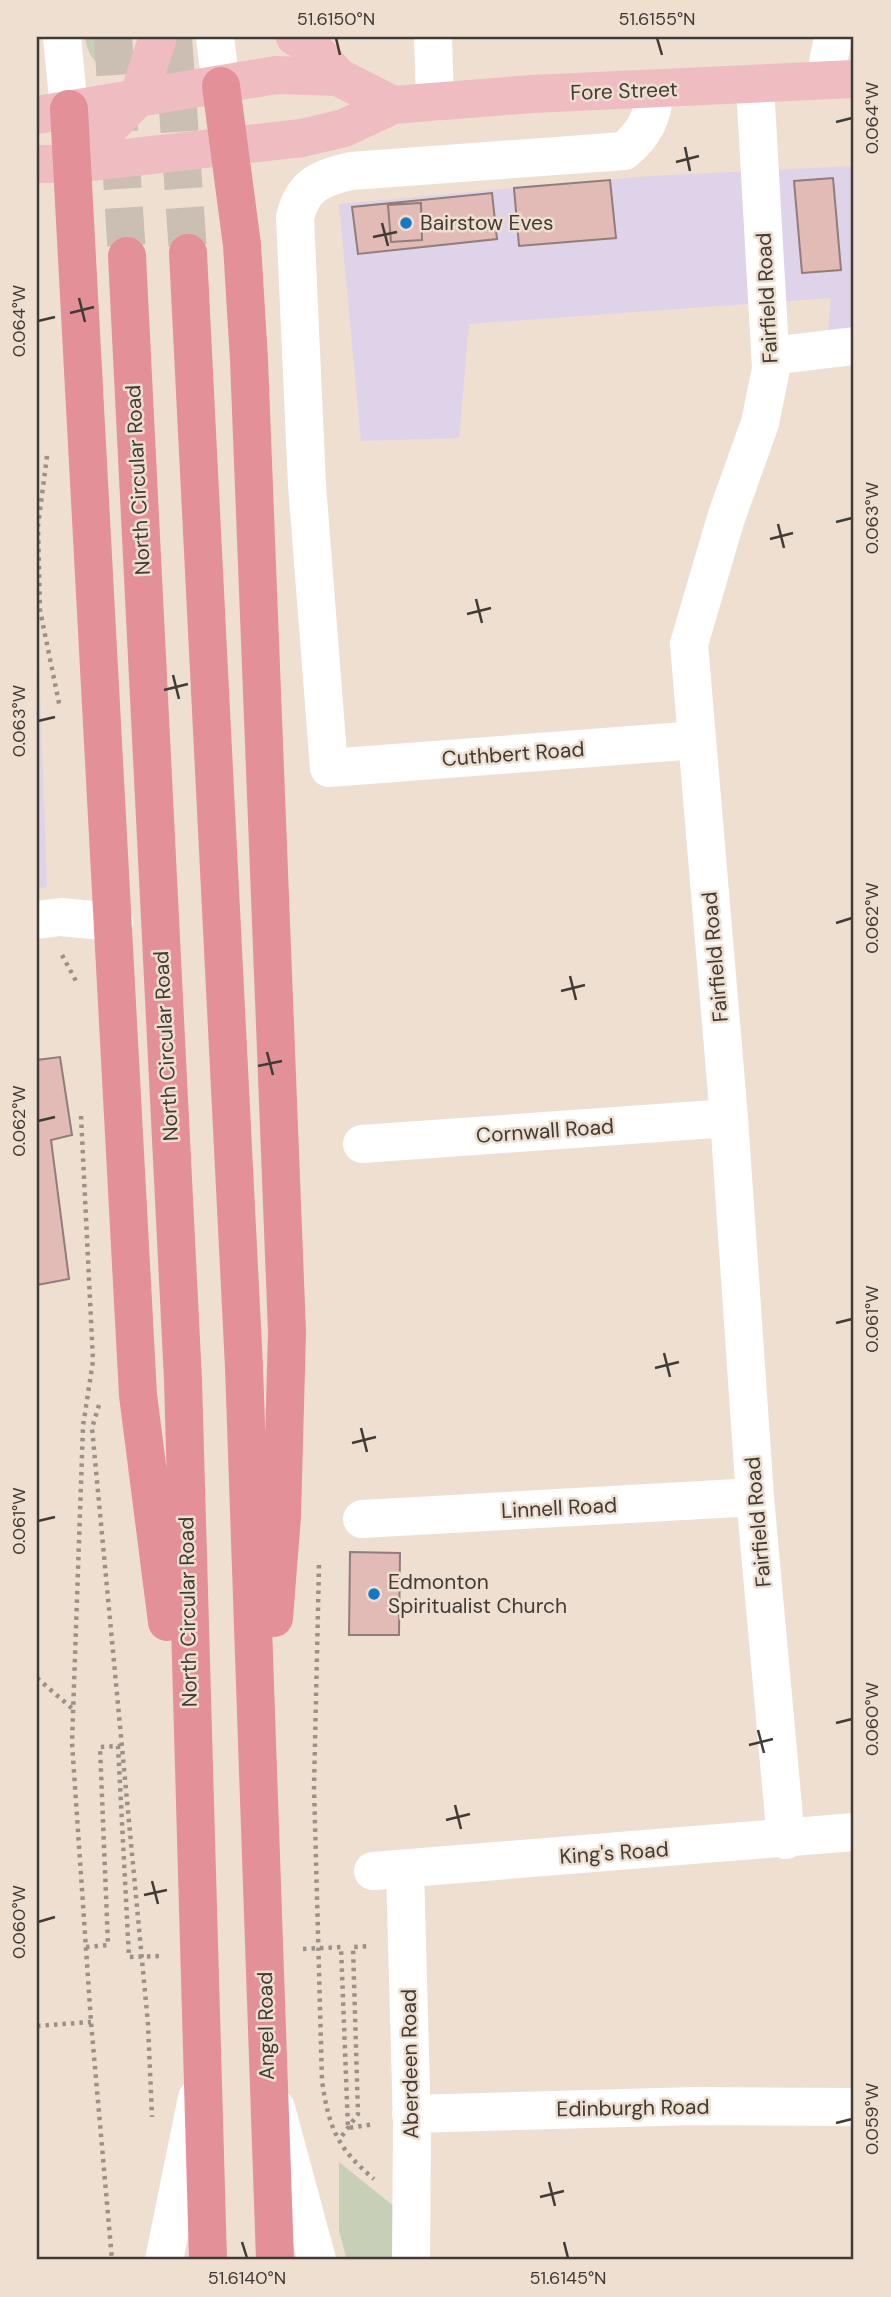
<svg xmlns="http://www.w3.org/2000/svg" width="891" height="2297" viewBox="0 0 891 2297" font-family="'DM Sans',sans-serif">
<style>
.commercial{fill:#ded3e8}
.green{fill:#c7cfb7}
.building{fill:#e2bbb7;stroke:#917d7b;stroke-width:2}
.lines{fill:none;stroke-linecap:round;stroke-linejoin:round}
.highway-tunnel{stroke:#cbbeb2;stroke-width:38;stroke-dasharray:38 19;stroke-linecap:butt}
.path{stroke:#9c9187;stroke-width:4.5;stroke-dasharray:3.5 5;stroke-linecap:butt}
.minor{stroke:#fff;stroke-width:38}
.major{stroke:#efbcc2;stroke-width:38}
.highway{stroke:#e49099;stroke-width:38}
.ticks{fill:none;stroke:#413b35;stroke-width:2.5}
.poi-dot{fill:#1478c3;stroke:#eedfd1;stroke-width:2.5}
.labels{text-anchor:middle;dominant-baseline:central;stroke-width:5;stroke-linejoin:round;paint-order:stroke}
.street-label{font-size:21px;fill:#413b35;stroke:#eedfd1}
.poi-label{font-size:21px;fill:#413b35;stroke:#eedfd1;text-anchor:start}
.neatline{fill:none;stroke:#413b35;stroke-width:2.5}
.ticks-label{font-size:18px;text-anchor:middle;fill:#413b35}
</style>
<rect width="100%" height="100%" fill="#eedfd1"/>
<path class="commercial" d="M854 166V357L825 360 831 298 469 324 459 438 361 441 339 204 649 176Z
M37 606 47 887 37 889Z"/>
<path class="green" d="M85 37H117L118 52 134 54 125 67C101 71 88 61 85 37Z
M339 2162 395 2207 407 2260H347L339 2231Z"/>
<path class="building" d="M833 178 841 270 802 273 794 181Z
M610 180 616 238 519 246 514 188Z
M492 193 497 239 358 254 352 207Z
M421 203 422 240 391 242 388 205Z
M60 1057 72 1135 51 1140 69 1279 37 1285V1060Z
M350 1552 400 1553 399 1635H349Z"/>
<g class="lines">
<path class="highway-tunnel" d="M113 37 127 256
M173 37 188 253"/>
<path class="path" d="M47 456 38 526 40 610 60 708
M62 955 76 981
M81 1116 93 1361 83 1426 72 1743 91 2022 112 2260
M99 1405 92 1428 148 2024 152 2117
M319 1565 314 1787 322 2081C329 2128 337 2148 374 2179
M37 1678 75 1711
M86 1947 108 1945 100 1747 118 1746 129 1957 161 1956
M303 1949 341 1947 348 2128 375 2124
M37 2026 91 2022
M342 2136 358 2114 353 1947 369 1946"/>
<path class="minor" d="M62 37 69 109
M215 37 221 86
M433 37 435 102
M825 79 833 37
M755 85 771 369 760 423 726 518 689 644 729 1118 755 1497 786 1840
M654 90C654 117 644 134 624 151L351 171C320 178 303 185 295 217L307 485 329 768 697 740
M771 356 854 346
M37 920 61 917 114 922
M362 1144 729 1118
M362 1519 755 1497
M405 1869 412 2124 411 2260
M373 1871 854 1832
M276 2108 317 2260
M411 2114 696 2106 854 2107
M164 2260 197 2098"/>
<path class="major" d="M295 37 310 44 338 77
M37 115 276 75 338 77 393 105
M37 164H73L302 138 344 128 393 105 532 94 854 79
M73 164 138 98 158 37"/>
<path class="highway" d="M221 86 242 245 249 360 287 1332 282 1516 274 1618
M69 109 138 1395 167 1622
M188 253 244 1367 275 2260
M127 256 183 1380 208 2260"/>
</g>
<path class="ticks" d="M336 38 340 55M657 38 662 55M836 122 852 118M685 147 690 171M676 162 699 156M382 223 388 246M373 237 397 232M79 298 85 322M70 313 94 307M38 321 55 317M836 522 852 518M778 524 784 548M770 539 793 533M476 599 482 623M467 614 491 608M173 675 179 699M164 690 188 684M38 721 55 717M836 923 852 918M570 976 576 1000M561 991 585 985M267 1052 273 1075M258 1066 282 1061M38 1121 55 1117M836 1323 852 1319M664 1353 670 1377M655 1368 679 1362M361 1428 367 1452M352 1443 376 1437M38 1521 55 1517M836 1723 852 1719M758 1730 764 1753M749 1745 773 1739M455 1805 461 1829M446 1820 470 1814M152 1881 158 1904M144 1895 167 1890M38 1922 55 1917M836 2123 852 2119M549 2182 555 2206M540 2197 564 2191M242 2242 247 2258M564 2242 568 2258"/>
<g class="poi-dot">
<circle cx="406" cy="223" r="7"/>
<circle cx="374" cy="1594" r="7"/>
</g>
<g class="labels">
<g class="street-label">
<text transform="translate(624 91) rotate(-2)">Fore Street</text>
<text transform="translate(767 298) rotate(-93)">Fairfield Road</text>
<text transform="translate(138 480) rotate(-93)">North Circular Road</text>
<text transform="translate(513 754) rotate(-4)">Cuthbert Road</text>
<text transform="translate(715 957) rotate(-95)">Fairfield Road</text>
<text transform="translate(166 1046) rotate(-93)">North Circular Road</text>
<text transform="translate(545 1131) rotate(-4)">Cornwall Road</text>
<text transform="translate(559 1508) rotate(-3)">Linnell Road</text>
<text transform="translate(758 1522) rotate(-95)">Fairfield Road</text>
<text transform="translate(188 1612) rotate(-91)">North Circular Road</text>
<text transform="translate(614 1853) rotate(-4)">King's Road</text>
<text transform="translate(266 2026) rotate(-91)">Angel Road</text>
<text transform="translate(410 2064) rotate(-91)">Aberdeen Road</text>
<text transform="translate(633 2108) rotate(-1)">Edinburgh Road</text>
</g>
<g class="poi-label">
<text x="420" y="223">Bairstow Eves</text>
<text x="388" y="1582">Edmonton<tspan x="388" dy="24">Spiritualist Church</tspan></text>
</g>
</g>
<rect width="891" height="2297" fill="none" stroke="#eedfd1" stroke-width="77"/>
<rect x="38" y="38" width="814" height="2220" class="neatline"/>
<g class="ticks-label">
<text x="336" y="25">51.6150°N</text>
<text x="657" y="25">51.6155°N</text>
<text transform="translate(872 118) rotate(-90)" y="6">0.064°W</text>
<text transform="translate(19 321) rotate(-90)" y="6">0.064°W</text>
<text transform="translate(872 518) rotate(-90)" y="6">0.063°W</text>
<text transform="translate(19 721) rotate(-90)" y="6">0.063°W</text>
<text transform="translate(872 918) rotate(-90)" y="6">0.062°W</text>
<text transform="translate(19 1121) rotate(-90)" y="6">0.062°W</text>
<text transform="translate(872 1319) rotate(-90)" y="6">0.061°W</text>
<text transform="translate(19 1521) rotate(-90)" y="6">0.061°W</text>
<text transform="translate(872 1719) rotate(-90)" y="6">0.060°W</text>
<text transform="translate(19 1922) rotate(-90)" y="6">0.060°W</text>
<text transform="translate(872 2119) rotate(-90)" y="6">0.059°W</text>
<text x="247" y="2284">51.6140°N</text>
<text x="568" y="2284">51.6145°N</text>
</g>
</svg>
